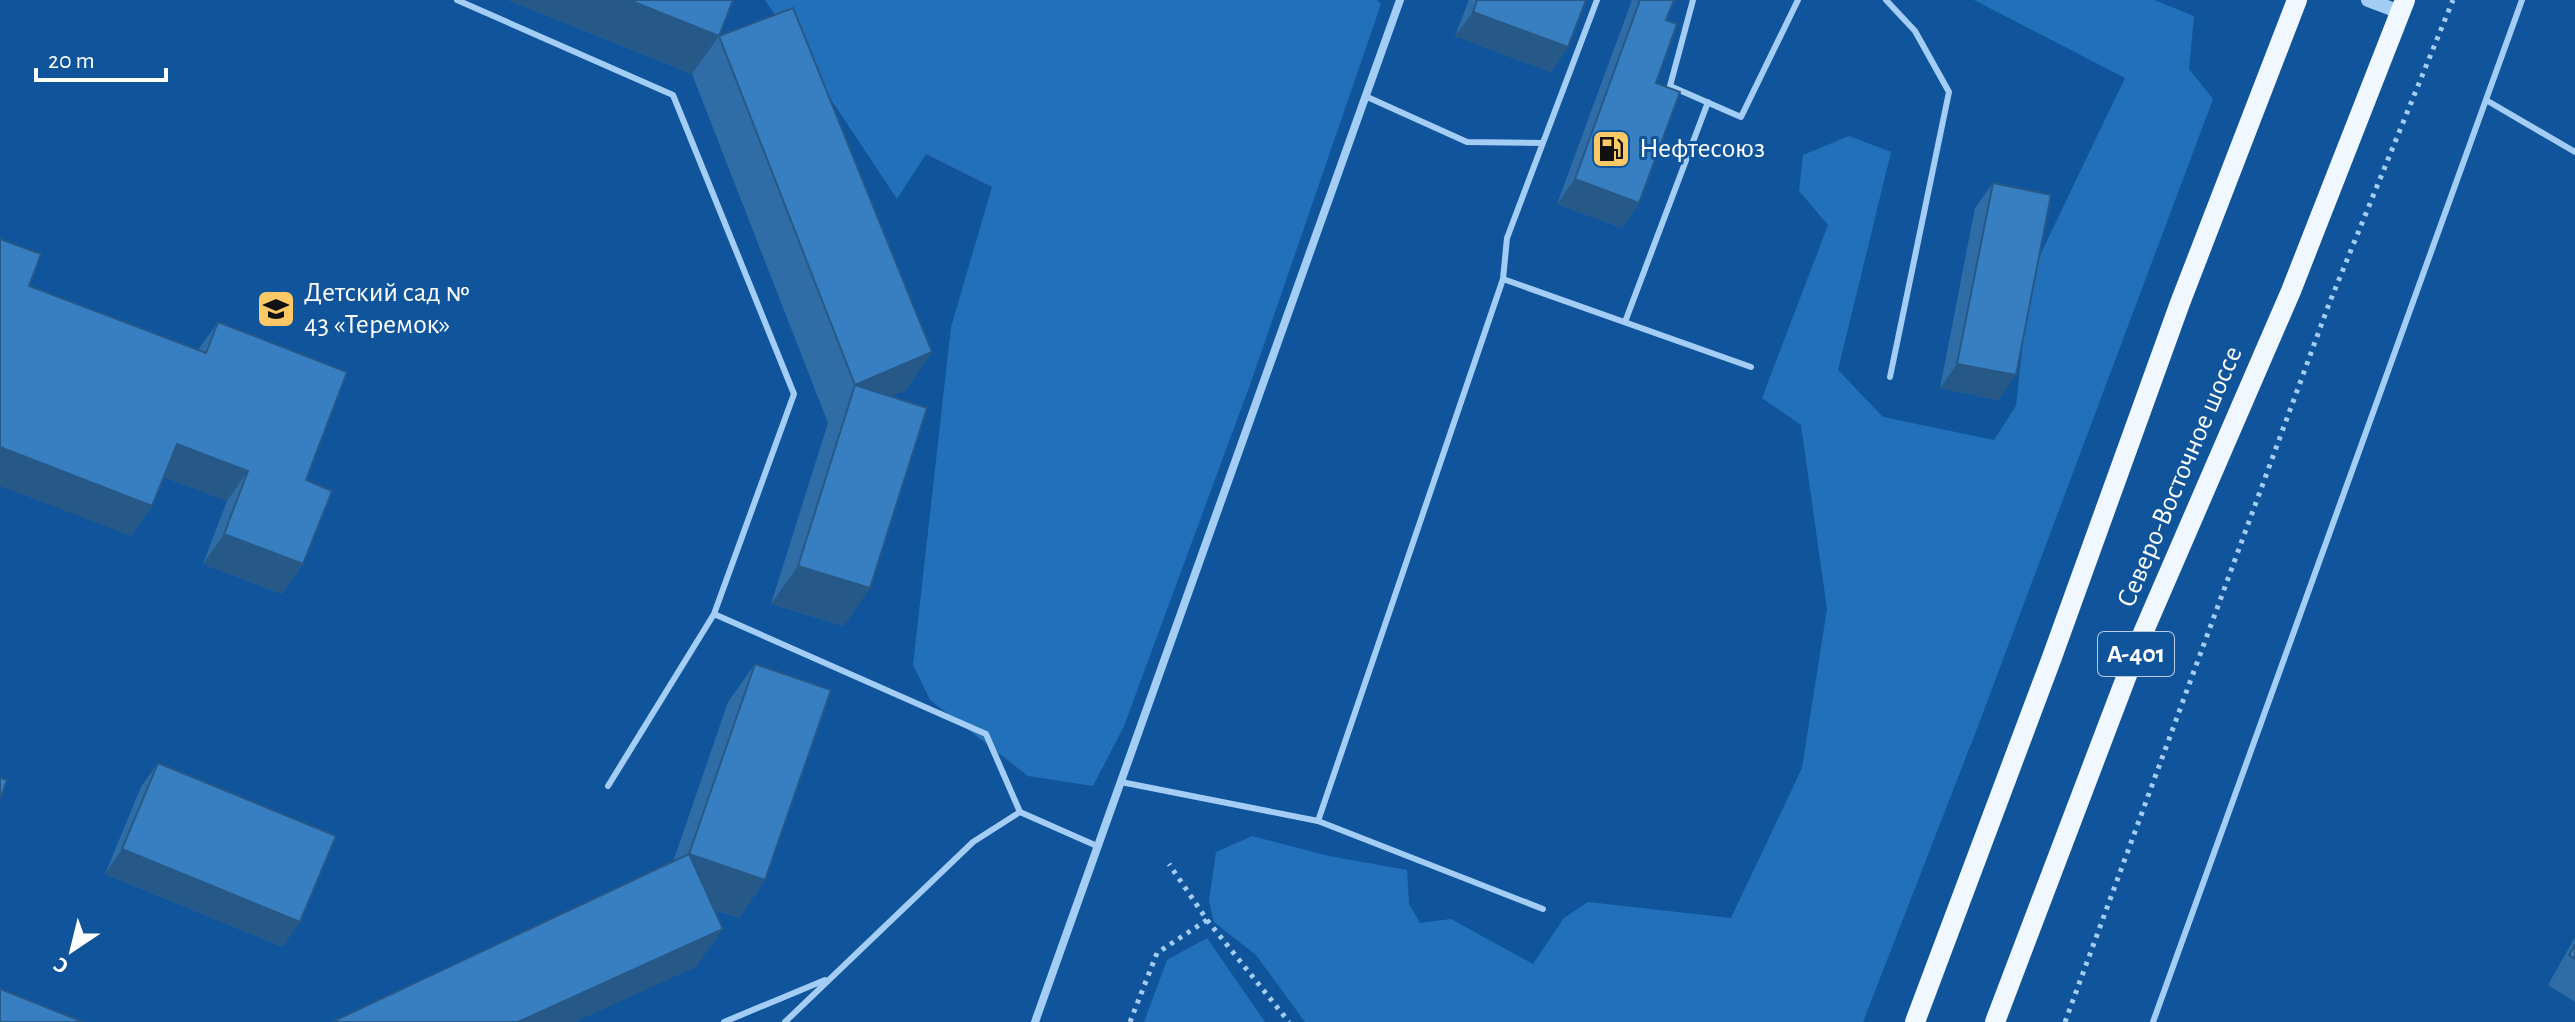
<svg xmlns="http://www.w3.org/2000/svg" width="2575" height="1022" viewBox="0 0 2575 1022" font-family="'Alegreya Sans',sans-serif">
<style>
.green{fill:#2270b9}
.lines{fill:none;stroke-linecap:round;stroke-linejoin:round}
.path{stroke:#a3cdf5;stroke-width:5;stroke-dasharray:4 6;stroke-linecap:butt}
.service{stroke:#a3cdf5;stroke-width:6}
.minor{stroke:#a3cdf5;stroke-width:8}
.tertiary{stroke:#a3cdf5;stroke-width:14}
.primary{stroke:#f0f7ff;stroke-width:20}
.wall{fill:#306da7}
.shaded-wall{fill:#275988}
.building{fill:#387fc2;stroke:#275988;stroke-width:2}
.labels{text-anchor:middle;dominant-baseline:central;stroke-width:6;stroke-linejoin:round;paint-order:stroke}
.shield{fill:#10559b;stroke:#b7cce1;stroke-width:2}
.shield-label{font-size:26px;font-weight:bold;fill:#fff}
.poi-label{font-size:28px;fill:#fff;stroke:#10559b;text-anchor:start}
.street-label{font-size:28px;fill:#fff;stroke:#10559b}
</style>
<rect width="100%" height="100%" fill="#10559b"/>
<path class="green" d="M765 0H1377L1381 4 1251 382 1124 726 1093 786 1028 776 930 700 913 665 951 327 992 187 926 154 897 199Z
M1974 0H2154L2194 16 2189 69 2213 99 1978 726 1863 1022H1305L1256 955 1214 922 1209 901 1216 852 1252 836 1329 856 1407 870 1409 904 1420 923 1451 919 1533 964 1564 918 1588 902 1731 918 1802 768 1827 609 1801 425 1762 398 1828 225 1799 191 1803 155 1849 136 1891 152 1838 370 1883 417 1994 440 2016 406 2030 276 2125 78Z
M1207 938 1265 1022H1144L1167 960Z"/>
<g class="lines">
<path class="path" d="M1207 920 1289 1022
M1130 1022 1157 953 1207 920 1169 864
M2065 1022 2329 304 2453 0"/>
<path class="service" d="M457 0 673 95 794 394 714 614 986 734 1020 812
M1693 0 1670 86 1741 117 1798 0
M1886 0 1915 31 1949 92 1890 377
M1365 96 1467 142 1543 143
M2486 100 2575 152
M1503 279 1751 367
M1625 322 1708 102
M1121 782 1318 821 1543 909
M608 786 714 614
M1318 821 1503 279 1507 238 1597 0
M724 1022 825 980
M785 1022 973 842 1020 812 1097 846
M2153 1022 2522 0"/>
<path class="minor" d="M1035 1022 1400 0"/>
<path class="tertiary" d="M2368 0 2400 12"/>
<path class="primary" d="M1915 1022 2051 660 2180 303 2297 0
M1995 1022 2143 633 2291 291 2405 0"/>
</g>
<path class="wall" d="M508 0 719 36 906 390 890 396 844 626 771 604 828 423 692 74Z
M1469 0H1586L1568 47 1551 72 1455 36Z
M1632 0H1674L1666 20 1656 83 1639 203 1622 228 1557 204Z
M1993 183 2016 375 1998 400 1940 388 1975 208Z
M29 286 198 350 218 322 306 480 303 564 282 594 203 564 227 501 164 477 152 506 131 536Z
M755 664 765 880 739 918 714 910 696 967 673 862 728 702Z
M158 763 283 947 105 874 141 787Z
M2575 937V1002L2548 985Z"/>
<path class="shaded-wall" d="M508 0H629L719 36 692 74Z
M1473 12 1568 47 1551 72 1455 36Z
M1575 179 1639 203 1622 228 1557 204Z
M932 352 906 390 845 416 855 385Z
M1957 364 2016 375 1998 400 1940 388Z
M177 444 248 471 227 501 155 474Z
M0 447 152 506 131 536 0 486Z
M224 534 303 564 282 594 203 564Z
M798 566 870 588 844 626 771 604Z
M122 849 300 922 283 947 105 874Z
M689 854 765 880 739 918 662 892Z
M723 929 696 967 575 1022H518Z"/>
<path class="building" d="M629 0H733L719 36Z
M1477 0H1586L1568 47 1473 12Z
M1640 0H1674L1666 20 1677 24 1656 83 1680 92 1639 203 1575 179Z
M793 8 932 352 855 385 719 36Z
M1993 183 2051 195 2016 375 1957 364Z
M0 239 41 254 29 286 206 353 218 322 347 372 306 480 332 491 303 564 224 534 248 471 177 444 152 506 0 447Z
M855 385 927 408 870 588 798 566Z
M755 664 831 690 765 880 689 854 723 929 518 1022H332L689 854Z
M158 763 336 836 300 922 122 849Z
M0 778 7 780 0 799Z
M2575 945V959L2569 955Z
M0 989 83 1022H0Z"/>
<defs>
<symbol id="fuel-square" viewBox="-11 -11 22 22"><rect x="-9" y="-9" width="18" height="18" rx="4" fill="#ffca66" stroke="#10559b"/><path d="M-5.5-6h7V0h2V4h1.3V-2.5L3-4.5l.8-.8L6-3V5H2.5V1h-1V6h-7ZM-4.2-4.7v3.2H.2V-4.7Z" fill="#111"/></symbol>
<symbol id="school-square" viewBox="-11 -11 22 22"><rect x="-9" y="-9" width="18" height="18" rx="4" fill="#ffca66" stroke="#10559b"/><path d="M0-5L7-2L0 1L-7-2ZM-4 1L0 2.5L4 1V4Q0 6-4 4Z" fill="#111"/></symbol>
</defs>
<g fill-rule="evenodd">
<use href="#fuel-square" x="1589" y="127" width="44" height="44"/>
<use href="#school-square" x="254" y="287" width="44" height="44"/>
</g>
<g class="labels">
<rect class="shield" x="2098" y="632" width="76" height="44" rx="6"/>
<g class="shield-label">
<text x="2136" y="654">А-401</text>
</g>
<g class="poi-label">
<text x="1639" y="149">Нефтесоюз</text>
<text x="304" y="293">Детский сад №<tspan x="304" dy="32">43 «Теремок»</tspan></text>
</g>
<g class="street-label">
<text transform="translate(2180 477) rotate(-67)">Северо-Восточное шоссе</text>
</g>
</g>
<g transform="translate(72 950) rotate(215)" stroke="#10559b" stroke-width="6" paint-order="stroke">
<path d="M0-6L14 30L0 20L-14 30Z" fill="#ffffff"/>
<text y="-12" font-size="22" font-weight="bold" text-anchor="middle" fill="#ffffff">С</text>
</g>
<path d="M36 68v12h130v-12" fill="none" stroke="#ffffff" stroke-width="4"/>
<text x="48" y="68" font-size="24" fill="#ffffff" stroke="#10559b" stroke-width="6" paint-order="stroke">20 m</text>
</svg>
